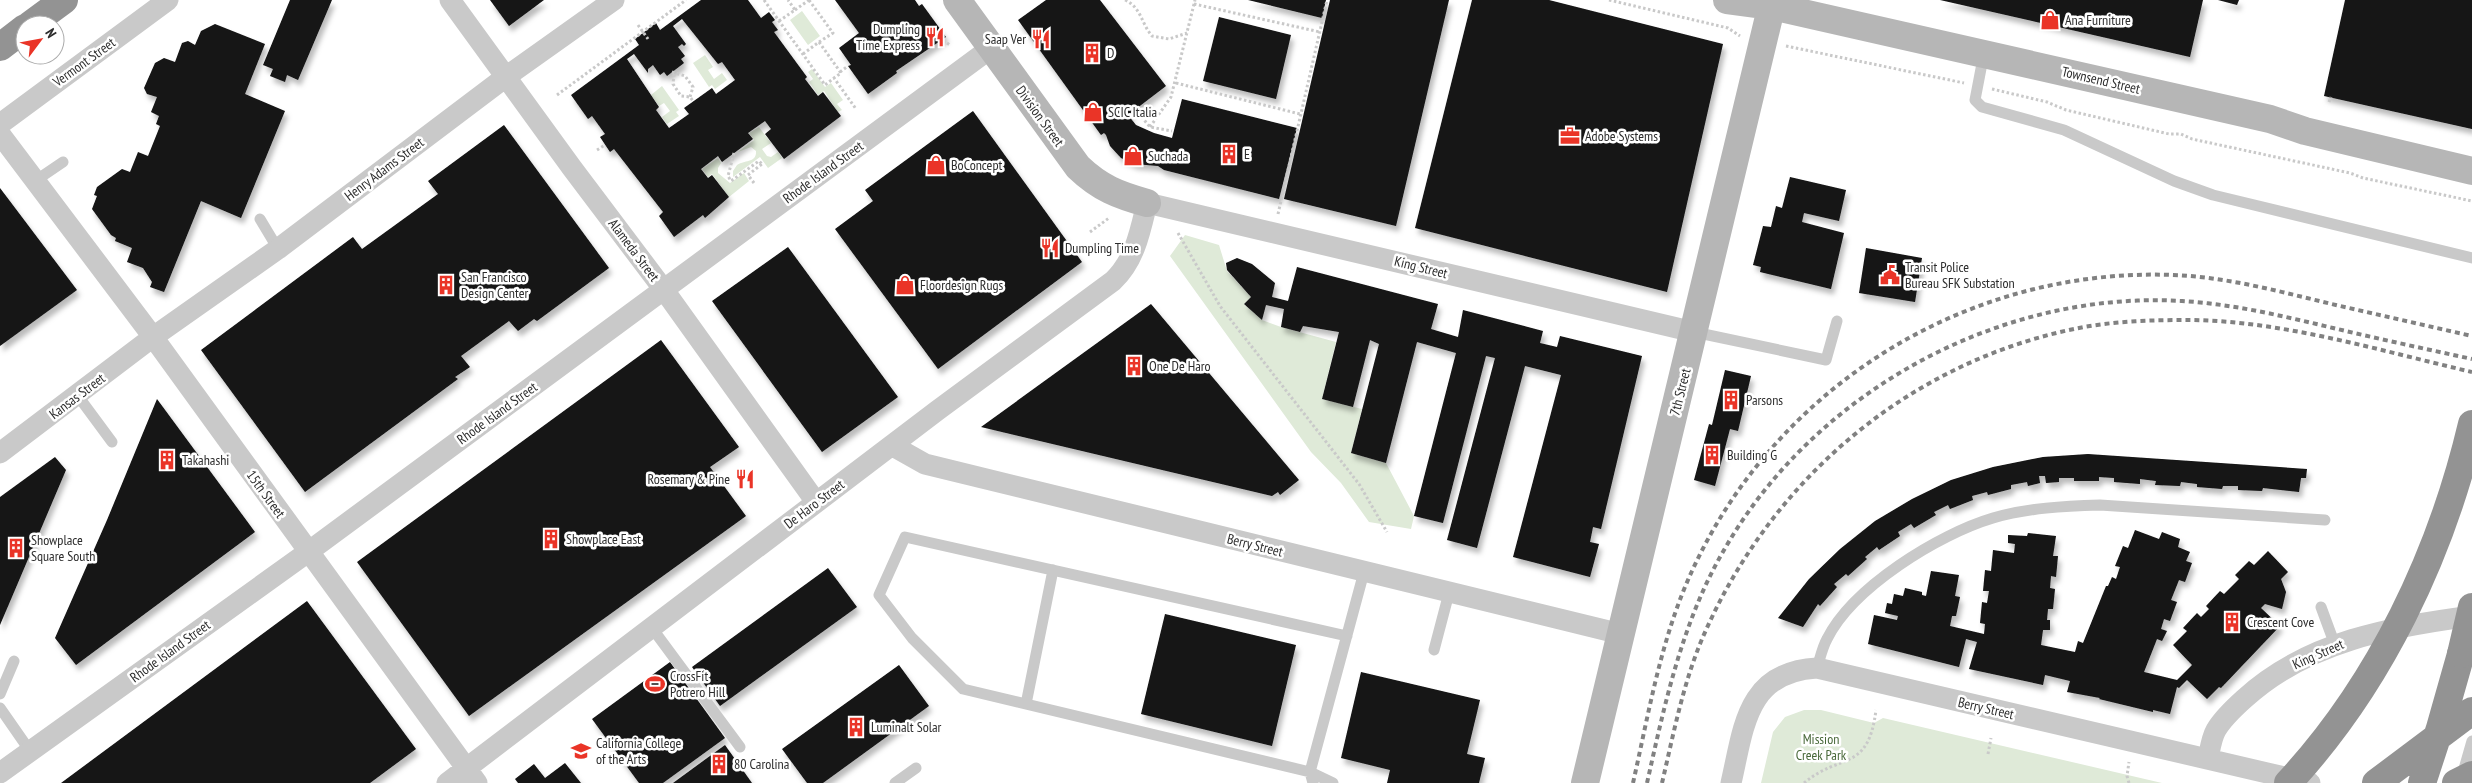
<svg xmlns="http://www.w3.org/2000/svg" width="2472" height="783" viewBox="0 0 2472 783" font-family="'PT Sans Narrow',sans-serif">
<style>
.green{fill:#dfead8}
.building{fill:#131313;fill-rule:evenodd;filter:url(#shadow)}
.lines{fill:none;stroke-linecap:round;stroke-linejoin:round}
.path{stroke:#c9c9c9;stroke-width:3;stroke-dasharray:2.5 2.5;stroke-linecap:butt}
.lane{stroke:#c9c9c9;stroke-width:11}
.street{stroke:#c9c9c9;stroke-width:21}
.secondary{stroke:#b6b6b6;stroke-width:28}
.highway{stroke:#939393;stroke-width:28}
.rail{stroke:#818181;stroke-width:4;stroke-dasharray:5 4;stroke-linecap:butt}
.highway-bridge{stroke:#939393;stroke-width:28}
.labels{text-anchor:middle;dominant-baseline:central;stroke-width:5;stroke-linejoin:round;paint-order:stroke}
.poi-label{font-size:14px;fill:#2c2c2c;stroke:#fff;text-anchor:start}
.street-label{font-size:14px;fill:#2c2c2c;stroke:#fff}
.park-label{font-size:14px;fill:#486839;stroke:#fff}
</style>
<defs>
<filter id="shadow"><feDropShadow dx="3" dy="5.5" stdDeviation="2.5" flood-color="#0004"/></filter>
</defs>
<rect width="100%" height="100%" fill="#fff"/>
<path class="green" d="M802 11 820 36 808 45 790 20Z
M705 55 713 67 708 70 714 79 722 73 727 80 715 89 712 85 709 87 693 63Z
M812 69 825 87 831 83 843 100 837 104 842 110 838 112 824 91 818 95 809 82 813 79 808 72Z
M662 86 679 110 676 112 679 116 667 124 662 117 670 111 664 103 659 106 651 95Z
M759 127 771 143 762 149 767 156 771 157 778 152 782 158 768 168 760 157 733 177V171L737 165C744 160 757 163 756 151L751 147 738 152 754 140 749 133Z
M718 158 721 163 718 168V173L730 183 744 173 749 181 729 197 712 174 708 177 702 169Z
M1185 235 1219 245 1227 271 1251 297 1244 304 1262 320 1281 327 1336 342 1322 399 1362 409 1351 453 1386 463 1414 516 1411 529 1369 522 1341 483 1311 452 1170 256Z
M1804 710H1821L1874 723 1883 718 2162 783H1761L1773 732 1785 717Z"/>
<path class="building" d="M290 0H332L298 80 287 75 285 82 270 76 273 69 263 65Z
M490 0H544L509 26Z
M701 0H748L761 18 769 12 775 20 772 22 778 30 774 32 807 77 805 79 818 96 823 92 841 116 784 159 765 134 771 129 765 121 748 133 753 139 722 162 718 156 701 169 708 178 712 175 729 197 705 218 703 215 674 237 659 216 663 212 614 149 610 152 600 137 605 134 592 116 588 119 571 95 639 45 635 39 656 23 660 30ZM682 19 718 64 722 62 735 80 716 94 712 88 684 108 689 114 669 128 656 110 659 107 627 59 634 54 648 73V69L653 65 660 75 664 72 667 76 684 63 681 59 685 56 678 47 682 44 684 46 686 44 673 26Z
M835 0H915L919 6 922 4 946 37 896 71 897 73 868 94 848 66 851 65 839 48 859 33Z
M1046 0H1100L1166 86 1128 115 1136 125 1154 133 1172 138 1182 99 1297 128 1279 199 1164 170 1158 166 1135 164 1121 158 1110 146 1106 135 1104 133 1101 135 1018 20Z
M1248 0H1326L1322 18Z
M1330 0H1449L1396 226 1284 199Z
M1472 0H1549L1723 44 1667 292 1415 228Z
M1940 0H2203L2190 57Z
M2218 0H2239L2237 5Z
M2345 0H2472V129L2324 96Z
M1219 17 1291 35 1276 99 1203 81Z
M215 24 265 44 245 94 285 111 241 218 201 201 164 292 150 287 152 282 143 268 127 262 132 248 115 241 116 238 111 235 92 209 97 196 94 195 97 187 122 169 130 172 138 152 148 156 160 126 156 124 159 116 151 112 157 97 147 94 144 88 155 63 164 58 175 62 182 43 188 41 195 45 201 31Z
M973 111 1082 262 938 369 835 229 873 201 865 190Z
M504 125 609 268 537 321 534 319 518 331 509 321 461 356 470 367 455 377 458 379 305 492 201 350 353 237 362 249 438 194 428 181Z
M1790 177 1846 190 1839 221 1804 213 1802 222 1844 233 1831 289 1760 272 1761 267 1753 265 1763 226 1771 227 1776 206 1782 208Z
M0 188 77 290 0 346Z
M788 247 898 397 822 452 712 301Z
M1866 248 1922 258 1915 302 1859 293Z
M1237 258 1252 264 1275 283 1272 297 1288 301 1297 267 1438 304 1431 329 1458 337 1463 310 1543 331 1540 343 1557 347 1560 336 1642 356 1601 529 1593 527 1590 542 1599 544 1590 577 1513 557 1561 375 1525 366 1477 548 1447 540 1495 358 1486 356 1443 523 1414 516 1456 353 1417 342 1386 463 1351 453 1379 344 1370 340 1353 407 1322 399 1339 332 1303 326 1300 332 1281 327 1284 309 1266 305 1262 320 1244 304 1251 297 1227 270 1226 263Z
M1151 304 1299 480 1280 495 1278 492 1272 496 981 427Z
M661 340 739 447 710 467 746 516 469 716 357 562Z
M1725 370 1751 376 1738 431 1730 429 1715 486 1694 480 1709 424 1712 425Z
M157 399 255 532 76 665 55 638 107 520Z
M2088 454 2307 469 2306 478H2301L2299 492 2263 488 2262 491 2238 490V486H2223L2222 489 2197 487V484L2181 482 2180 486 2155 485 2156 481 2140 479V484L2114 482V478L2099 477V481H2074V478H2059V482L2046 483 2045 476H2039L2040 483 2028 486 2027 482 2011 485V489L1988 495 1987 492 1972 496 1973 500 1950 509 1948 505 1934 512 1936 515 1914 528 1911 524 1898 532 1900 536 1879 550 1877 547 1865 557 1867 559 1848 576 1846 574 1834 584 1837 587 1820 606 1818 604 1803 627 1778 618 1809 579 1840 549 1875 521 1912 499 1951 480 1993 467 2043 457Z
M55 457 66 470 0 625V497Z
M2135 530 2159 539 2162 532 2180 539 2178 547 2190 552 2186 561 2192 563 2185 582 2179 580 2171 600 2177 602 2170 621 2164 619 2161 629 2167 631 2162 641 2157 639 2144 672 2177 680 2192 665 2173 645 2187 631 2183 628 2197 613 2201 617 2209 609 2206 606 2220 591 2224 594 2239 579 2235 575 2249 561 2254 565 2268 551 2288 572 2281 579 2286 592 2282 609 2265 604 2261 608 2280 626 2221 688 2219 687 2207 699 2187 680 2179 688 2177 687 2170 714 2153 710V712L2099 699 2100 698 2067 692 2070 681 2045 675 2043 685 1969 669 1977 642 1966 639 1959 667 1868 644 1874 615 1897 620 1898 616 1885 613 1887 603 1892 604 1894 594 1903 596 1905 588 1922 592V595L1926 596 1931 571 1959 575 1955 596 1960 597 1956 616H1952L1950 626 1984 634 1985 624 1980 623 1982 602 1987 603 1989 591H1983L1985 570 1991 571 1993 550 2014 553 2015 544 2008 543V535L2027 536 2028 533 2056 536 2053 556H2058L2056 577 2051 576 2050 588 2055 589 2053 609H2048L2047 620H2050V630H2043L2041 645 2075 652 2078 641 2083 643 2106 586H2108L2112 577 2116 579 2120 567 2115 566 2123 546 2128 548Z
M828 568 857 607 720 706 692 667Z
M307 601 416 749 370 783H61Z
M1165 614 1296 645 1272 746 1141 714Z
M670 662 725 738 663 783H639L592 719Z
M899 665 929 706 823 783H807L782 749Z
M1361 672 1480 700 1467 754 1485 758 1479 783H1387L1390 770 1341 758Z
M725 745 752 783H673Z
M565 763 581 783H518L515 779 534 764 545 778Z"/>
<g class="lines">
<path class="path" d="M764 0 825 85 834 78 856 109
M809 0 833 33 819 42
M1125 0C1141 7 1141 23 1152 36L1169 39 1187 33
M1609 0 1728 28 1740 36
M1194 4 1320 32
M795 10 809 0
M779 21 795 10 788 0
M638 25 648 39
M947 43 950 45
M1786 46 1964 83
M803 54 819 42 841 73 834 78
M672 72 685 76 693 87 690 97
M840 72 848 66
M674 74 673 84 681 96 690 97 693 101
M1176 83 1300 114
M1992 89 2047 102 2066 110 2169 134H2181L2192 139 2350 173 2363 178 2472 201
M557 95 686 0
M2329 102 2331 97
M1135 109 1150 127 1172 131
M1150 127 1171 97 1195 0
M597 150 605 145
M734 153 728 176 731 181 759 161 762 164
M754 183 748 175 762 164
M1278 214 1327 0
M1090 232 1109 218
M1178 233 1220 306 1359 484 1387 532
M1988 754 1991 738
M1804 783C1841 752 1868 773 1876 710
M2129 783 2127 776 2129 762"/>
<path class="lane" d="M1984 53 1975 100 1982 107 2064 130 2174 181 2213 195 2472 258
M35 181 63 162
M260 219 278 249
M1694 332 1826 360 1837 321
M78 396 112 442
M2321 607 2335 645
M652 628 740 747
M1434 650 1449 593
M1817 668C1820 659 1822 648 1827 639 1853 587 1939 534 1993 518 2027 508 2065 506 2100 505L2325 520
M0 694 14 661
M1026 704 1053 570
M0 708 30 751
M2462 776 2472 741
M895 783 916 768
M1313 783 1310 772 1364 572
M1333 783 1310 772 963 689 912 638 879 595 905 537 1347 636"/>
<path class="street" d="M450 0 572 168 664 290 816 502
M0 124 168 0
M0 134 153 337 477 783
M893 446 925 464 1621 634
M0 453 153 337 278 249 507 76 614 0
M2208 759C2210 750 2211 739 2216 730 2223 718 2234 708 2244 699 2307 641 2391 627 2472 616
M0 773 308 552 991 48
M447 783 938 410 1113 281C1135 260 1140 232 1147 203L1694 332
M1731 783C1744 727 1746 672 1817 668L2310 783"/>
<path class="secondary" d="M957 0 1078 167C1100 188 1118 195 1147 203
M1727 0 1772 6 2270 119 2305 131 2472 171
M1585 783 1773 0"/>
<path class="highway" d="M30 25 64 0
M0 47 25 28
M2376 783 2472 711
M2422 783 2440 728 2461 654"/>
<path class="rail" d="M1633 783C1649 712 1661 638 1692 571 1777 385 1969 267 2173 275 2229 277 2285 293 2340 306 2384 316 2428 326 2472 336
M1647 783C1665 703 1682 622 1724 550 1814 392 2000 290 2182 301 2233 304 2283 316 2333 328 2379 339 2426 349 2472 359
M1662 783C1674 732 1684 678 1706 630 1774 478 1909 363 2074 329 2111 321 2152 320 2190 320 2284 321 2381 351 2472 372"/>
<path class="highway-bridge" d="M2461 654 2472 607
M2288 783C2380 684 2441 555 2472 424
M2456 783 2472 775"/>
</g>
<defs>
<symbol id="shop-bare" viewBox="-9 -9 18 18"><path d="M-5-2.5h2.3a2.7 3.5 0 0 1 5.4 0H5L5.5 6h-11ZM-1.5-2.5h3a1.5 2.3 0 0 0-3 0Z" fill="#ea3427" stroke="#fff" stroke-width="2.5" paint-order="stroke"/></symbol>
<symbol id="restaurant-bare" viewBox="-9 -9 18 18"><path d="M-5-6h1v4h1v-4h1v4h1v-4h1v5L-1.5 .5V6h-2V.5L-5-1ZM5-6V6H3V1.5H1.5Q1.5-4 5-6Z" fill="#ea3427" stroke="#fff" stroke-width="2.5" paint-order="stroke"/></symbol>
<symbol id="building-bare" viewBox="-9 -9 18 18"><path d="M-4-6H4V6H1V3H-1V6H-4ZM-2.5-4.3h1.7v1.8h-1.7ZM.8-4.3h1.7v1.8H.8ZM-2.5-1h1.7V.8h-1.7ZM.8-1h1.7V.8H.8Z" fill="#ea3427" stroke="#fff" stroke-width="2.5" paint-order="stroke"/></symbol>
<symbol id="office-bare" viewBox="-9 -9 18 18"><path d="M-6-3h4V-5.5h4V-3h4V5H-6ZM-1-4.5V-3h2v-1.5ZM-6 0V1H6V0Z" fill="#ea3427" stroke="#fff" stroke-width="2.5" paint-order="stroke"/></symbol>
<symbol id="civic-bare" viewBox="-9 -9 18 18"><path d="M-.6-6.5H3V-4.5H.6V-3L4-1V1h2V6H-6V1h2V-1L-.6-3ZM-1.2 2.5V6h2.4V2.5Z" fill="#ea3427" stroke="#fff" stroke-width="2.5" paint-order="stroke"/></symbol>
<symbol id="stadium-bare" viewBox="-9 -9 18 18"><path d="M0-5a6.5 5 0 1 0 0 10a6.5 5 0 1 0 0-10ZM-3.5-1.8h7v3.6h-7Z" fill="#ea3427" stroke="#fff" stroke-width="2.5" paint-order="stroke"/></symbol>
<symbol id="university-bare" viewBox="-9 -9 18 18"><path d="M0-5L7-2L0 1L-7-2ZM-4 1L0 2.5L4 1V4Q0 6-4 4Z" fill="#ea3427" stroke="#fff" stroke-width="2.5" paint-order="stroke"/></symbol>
</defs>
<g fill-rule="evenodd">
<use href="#shop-bare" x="2036" y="6" width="28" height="28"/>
<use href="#restaurant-bare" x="921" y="23" width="28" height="28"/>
<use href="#restaurant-bare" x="1027" y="25" width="28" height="28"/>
<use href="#building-bare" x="1078" y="39" width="28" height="28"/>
<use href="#shop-bare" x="1079" y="98" width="28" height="28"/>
<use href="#office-bare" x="1556" y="122" width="28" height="28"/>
<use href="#building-bare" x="1215" y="140" width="28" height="28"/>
<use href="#shop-bare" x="1119" y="142" width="28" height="28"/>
<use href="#shop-bare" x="922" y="151" width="28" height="28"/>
<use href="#restaurant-bare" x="1036" y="234" width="28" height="28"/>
<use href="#civic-bare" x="1876" y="261" width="28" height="28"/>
<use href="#building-bare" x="432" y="271" width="28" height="28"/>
<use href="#shop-bare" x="891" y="271" width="28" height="28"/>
<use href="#building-bare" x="1120" y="352" width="28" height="28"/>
<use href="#building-bare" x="1717" y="386" width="28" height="28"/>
<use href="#building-bare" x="1698" y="441" width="28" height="28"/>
<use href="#building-bare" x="153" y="446" width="28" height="28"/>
<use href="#restaurant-bare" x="731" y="465" width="28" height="28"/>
<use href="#building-bare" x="537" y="525" width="28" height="28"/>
<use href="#building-bare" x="2" y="534" width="28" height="28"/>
<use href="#building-bare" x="2218" y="608" width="28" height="28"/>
<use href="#stadium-bare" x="641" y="670" width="28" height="28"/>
<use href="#building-bare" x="842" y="713" width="28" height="28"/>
<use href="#university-bare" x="567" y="737" width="28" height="28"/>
<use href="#building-bare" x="705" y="750" width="28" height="28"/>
</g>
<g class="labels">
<g class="poi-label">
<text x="2065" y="20">Ana Furniture</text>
<text x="920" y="29" text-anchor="end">Dumpling<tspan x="920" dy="16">Time Express</tspan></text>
<text x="1026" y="39" text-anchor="end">Saap Ver</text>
<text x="1107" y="53">D</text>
<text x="1108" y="112">SCIC Italia</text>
<text x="1585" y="136">Adobe Systems</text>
<text x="1244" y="154">E</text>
<text x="1148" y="156">Suchada</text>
<text x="951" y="165">BoConcept</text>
<text x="1065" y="248">Dumpling Time</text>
<text x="1905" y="267">Transit Police<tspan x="1905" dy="16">Bureau SFK Substation</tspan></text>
<text x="461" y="277">San Francisco<tspan x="461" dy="16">Design Center</tspan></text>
<text x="920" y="285">Floordesign Rugs</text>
<text x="1149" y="366">One De Haro</text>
<text x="1746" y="400">Parsons</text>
<text x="1727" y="455">Building G</text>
<text x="182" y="460">Takahashi</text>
<text x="730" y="479" text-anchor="end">Rosemary &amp; Pine</text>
<text x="566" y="539">Showplace East</text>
<text x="31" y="540">Showplace<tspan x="31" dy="16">Square South</tspan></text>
<text x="2247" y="622">Crescent Cove</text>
<text x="670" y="676">CrossFit<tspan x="670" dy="16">Potrero Hill</tspan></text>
<text x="871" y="727">Luminalt Solar</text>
<text x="596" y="743">California College<tspan x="596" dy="16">of the Arts</tspan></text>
<text x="734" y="764">80 Carolina</text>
</g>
<g class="street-label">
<text transform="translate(84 62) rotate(-36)">Vermont Street</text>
<text transform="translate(2101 80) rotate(13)">Townsend Street</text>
<text transform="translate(1040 116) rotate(54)">Division Street</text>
<text transform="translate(384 169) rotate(-37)">Henry Adams Street</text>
<text transform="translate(823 172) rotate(-36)">Rhode Island Street</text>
<text transform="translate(634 250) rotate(53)">Alameda Street</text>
<text transform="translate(1421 267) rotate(14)">King Street</text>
<text transform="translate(1680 392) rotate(-76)">7th Street</text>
<text transform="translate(77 396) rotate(-37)">Kansas Street</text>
<text transform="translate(497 413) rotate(-36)">Rhode Island Street</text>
<text transform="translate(266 494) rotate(54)">15th Street</text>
<text transform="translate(814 504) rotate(-37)">De Haro Street</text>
<text transform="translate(1255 545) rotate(14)">Berry Street</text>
<text transform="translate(170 651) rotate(-36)">Rhode Island Street</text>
<text transform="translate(2318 654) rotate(-24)">King Street</text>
<text transform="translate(1986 708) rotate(13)">Berry Street</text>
</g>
<g class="park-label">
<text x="1821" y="739">Mission<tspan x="1821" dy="16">Creek Park</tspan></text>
</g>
</g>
<g transform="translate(40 40) rotate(58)"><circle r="24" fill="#ffffff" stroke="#ababab"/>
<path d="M0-4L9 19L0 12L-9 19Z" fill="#ea3427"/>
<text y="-8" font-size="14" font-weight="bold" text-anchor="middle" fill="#2c2c2c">N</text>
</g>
</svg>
